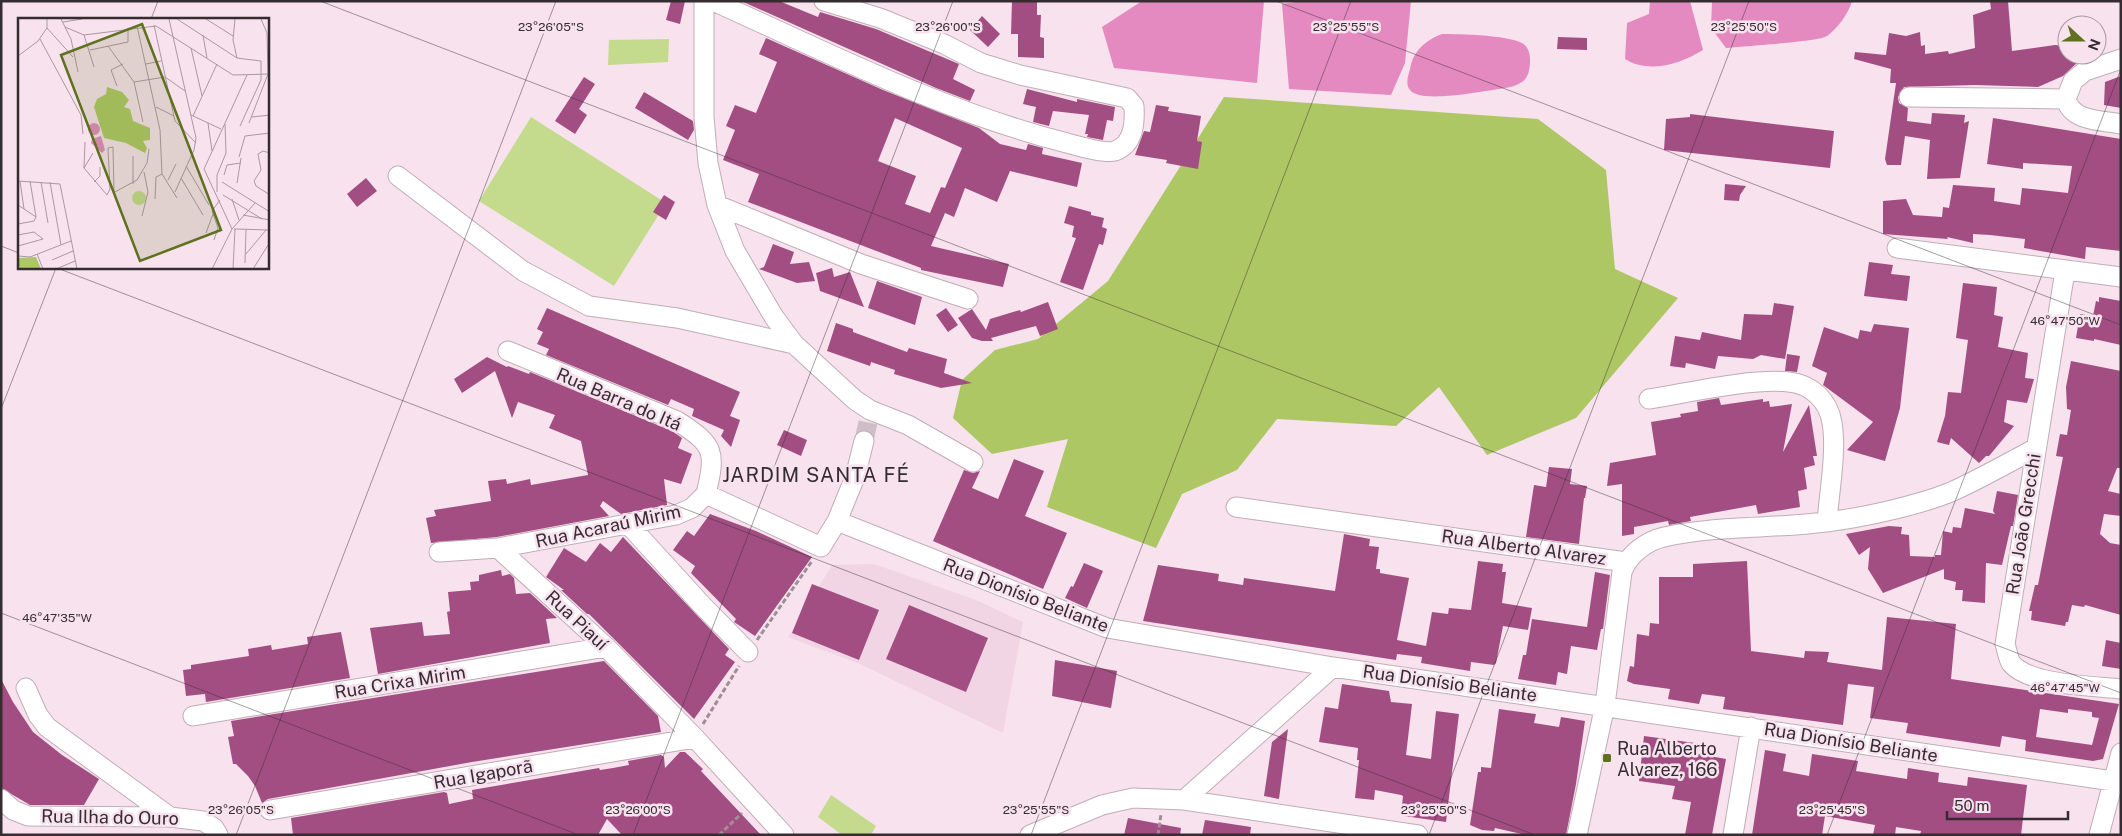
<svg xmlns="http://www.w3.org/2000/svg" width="2122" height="836" viewBox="0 0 2122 836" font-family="'Public Sans',sans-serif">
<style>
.built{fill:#f1d5e4}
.green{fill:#c4da8d}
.forest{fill:#adc764}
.water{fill:#e48ac0}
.building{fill:#a34e83;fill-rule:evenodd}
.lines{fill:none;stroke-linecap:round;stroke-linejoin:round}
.street-tunnel{stroke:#d0bec7;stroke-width:19;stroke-dasharray:19 9;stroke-linecap:butt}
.street-casing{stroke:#c0adb7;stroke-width:21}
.path{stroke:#9e8f97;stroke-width:3;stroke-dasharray:5 2.5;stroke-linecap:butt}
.street{stroke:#fff;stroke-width:19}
.ticks{fill:none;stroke:#342c30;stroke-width:1;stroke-opacity:0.45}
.poi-dot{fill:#5e711f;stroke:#f7e2ed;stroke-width:2}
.labels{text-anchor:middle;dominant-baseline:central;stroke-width:5;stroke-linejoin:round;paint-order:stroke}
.street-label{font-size:18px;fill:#342c30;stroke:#f7e2ed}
.poi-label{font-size:18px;fill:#342c30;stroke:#f7e2ed;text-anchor:start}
.quarter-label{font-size:20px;letter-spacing:1px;fill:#342c30;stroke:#f7e2ed}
.inset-road{fill:none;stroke:#a999a1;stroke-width:1}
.view{fill:#5e711f;fill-opacity:0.15;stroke:#5e711f;stroke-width:2.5}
.inset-edge{fill:none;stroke:#342c30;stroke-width:2.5}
.ticks-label{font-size:12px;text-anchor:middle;fill:#342c30;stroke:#f7e2ed;stroke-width:5;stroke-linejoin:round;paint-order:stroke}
</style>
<rect width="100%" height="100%" fill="#f7e2ed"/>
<path class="built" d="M874 564 976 600 1023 622 1003 733 860 664 788 637 832 565Z"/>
<path class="green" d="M669 39 668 62 608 65 609 40Z
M531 117 666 203 614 286 479 201Z
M831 795 876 826 871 835H842L818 817Z"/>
<path class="forest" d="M1224 97 1538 119 1606 170 1615 269 1678 298 1576 418 1487 455 1439 387 1396 426 1277 419 1237 470 1182 494 1156 548 1047 507 1068 439 992 454 953 418 962 380 995 350 1038 339 1108 281Z"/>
<path class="water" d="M1142 1H1264L1257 83 1114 68 1102 27Z
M1304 1H1411L1405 63 1391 95 1289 89 1282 4Z
M1650 1H1690L1703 50C1680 64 1649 74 1625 59L1627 23 1649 14Z
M1712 1H1852C1849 13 1837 29 1827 36 1818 42 1742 46 1726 48L1711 28Z
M1442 34C1460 34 1506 35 1522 43 1531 48 1531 61 1529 70 1527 85 1511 87 1499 89 1483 91 1420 104 1410 90 1404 83 1410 72 1411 64 1415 49 1428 39 1442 34Z"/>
<path class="building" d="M671 1H685L680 24 666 20Z
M741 1H779L818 17 820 12 876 29 959 64 953 79 975 90 970 101 936 88Z
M1012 1H1037V15H1041L1040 37 1044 38V58L1018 57V34H1011Z
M1990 1H2008L2012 51 2055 45 2066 46 2067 55H2079V61L2063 76 2038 87 1975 85 1904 87 1898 97 1899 103 1908 108 1907 121 1931 124 1932 113 1965 115 1964 123 1969 121 1960 178 1927 179 1930 140 1905 136 1901 165H1887L1885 159 1896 83H1890L1891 69 1854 59 1855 52 1886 55 1889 33 1906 36 1920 32 1921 46 1925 45V54L1948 51 1949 54 1975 48 1973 15 1991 9Z
M982 16 1000 34 988 47 970 30Z
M1558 37 1587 38V50L1557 49Z
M766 38 883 90 979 128 1000 144 1026 150 1028 144 1043 148 1042 154 1082 163 1077 187 1010 171 997 202 965 188 954 217 945 213 931 246 1009 264 1003 287 921 270V268L748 202 759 174 723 160 735 130 726 126 735 105 756 113 777 62 759 54ZM895 118 962 148 945 188 941 187 930 213 905 204 916 176 878 161Z
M2121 76V108L2104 105 2105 82Z
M584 77 595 84 579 109 587 115 575 134 555 121Z
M1027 89 1077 102V99L1115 107 1113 121 1107 120 1103 140 1087 137 1088 134H1085L1089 115 1053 111 1049 126 1033 122 1036 107 1023 104Z
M644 92 693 121 694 130 688 140 635 108Z
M1156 105 1169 107 1168 111 1201 116 1197 141 1202 142 1198 169 1166 163 1167 160 1135 155 1144 131 1150 132Z
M1690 114 1834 131 1830 168 1664 150 1666 119 1690 117Z
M1993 118 2121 139V251L2086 247 2085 259 2024 248 2025 239 1990 235 1973 234V243L1947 237 1948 239 1883 234V201L1906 199 1913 215 1942 217 1943 207 1949 208 1953 185 1995 188 1994 201 2020 205 2022 188 2068 193 2072 166 2023 163V169L1987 164Z
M366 178 377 191 357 207 347 194Z
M1725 184 1746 186 1740 195 1739 201 1724 200Z
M664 195 675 202 666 220 653 212Z
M1069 206 1091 212V215L1104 218 1102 227 1107 229 1103 245 1099 244 1083 290 1060 282 1076 238 1072 237 1074 226 1064 223Z
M773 244 794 252 790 264 809 262 815 281 797 283 759 269 764 267Z
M1869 262 1893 265 1891 274 1910 276 1907 301 1864 296Z
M832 268 834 277 850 272 864 307 820 291 816 273Z
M877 281 922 297 915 325 868 308Z
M1963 283 1997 287 1994 315 2003 317 1998 347 2028 353 2025 378 2034 379 2027 403 2007 400 2004 422 2014 426 1989 456H1986L1979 463 1951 438 1949 445 1937 442 1945 416 1948 392 1961 393 1968 340 1956 338Z
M2099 297 2121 301V345L2094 339V341L2076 338 2080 314 2093 316 2096 301 2099 302Z
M1048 302 1058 329 1040 336 1036 326 991 338 993 341H982L972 338 958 318 972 309 986 330 990 319 1020 310 1021 312Z
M1774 303 1794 306 1785 359 1761 355 1753 359 1718 356 1715 369 1686 363 1685 368 1670 366 1675 336 1700 340 1702 332 1741 340 1744 314 1772 315Z
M547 308 740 392 730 416 740 420 731 447 721 436 724 430 692 416 694 409 671 399 668 405 546 355 549 349 537 344 543 332 537 329Z
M946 308 958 325 948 332 936 315Z
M836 323 853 329V332L907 352 909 348 947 359 944 373 972 383 941 388 894 374 895 370 871 362 870 366 827 351Z
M1874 324 1909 328 1900 408 1885 461 1847 450 1873 422 1823 385 1827 373 1812 366 1824 327 1858 339 1860 330 1871 332Z
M1787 354 1800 356 1797 372 1785 371Z
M487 357 507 367 508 366 529 374 530 372 672 431 682 438 678 448 692 454 681 484 664 479 667 505 621 514 603 501 600 506 609 516 497 537 431 543 426 518 436 516 434 510 491 501 488 481 506 479 507 484 530 479 531 485 588 475 581 441 549 428 555 415 518 402 512 418 495 371 462 393 454 379Z
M2071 361 2121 371V468H2117L2108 491 2121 494V516L2104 514 2100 534 2110 543 2121 545V615L2085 605 2084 607 2072 605 2068 622H2066L2065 626 2031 620 2032 611H2029L2035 585H2038L2063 457 2056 456 2060 434 2067 435 2071 410 2067 409 2066 387Z
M1719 398 1721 405 1763 399V402L1769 401 1770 407 1792 404 1783 452 1809 405 1817 456H1813L1815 465 1804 468 1807 489 1798 491 1800 507 1758 514 1756 505 1690 517 1691 521 1669 525 1668 521 1634 527V534L1622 536V484L1607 486 1610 463 1656 455 1651 422 1681 417 1680 414 1698 411 1697 402Z
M784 430 807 440 801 456 777 445Z
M1014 459 1044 471 1025 516 1067 533 1043 589 933 541 964 470 973 473 980 471 972 488 998 499Z
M1549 467 1572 469 1570 484 1587 486 1585 498H1584L1579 544 1526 537 1534 485 1546 487Z
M1997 491 2018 495 2013 526H2011L2002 565 1986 563 1985 603 1962 601 1963 590H1955L1956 582 1944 579V569L1883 593 1868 569 1870 547 1859 555 1846 534 1889 526 1902 527 1901 534 1909 535 1910 556 1935 557V555H1941L1943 531 1952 533 1953 527 1961 528 1965 508 1995 514 1993 511Z
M710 514 756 531 812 557 755 636 734 622 736 619 691 573 695 566 673 550 687 531 694 536Z
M1344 534 1370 539 1369 546 1379 547 1376 569H1380V573L1409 578 1397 640 1426 646 1432 612 1448 614 1449 608 1471 610 1478 561 1503 564 1502 572H1506L1502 603 1532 608 1528 630 1503 626 1496 663 1494 665 1471 662 1470 671 1421 663 1422 657 1397 654 1396 660 1143 621 1158 565 1219 574 1218 581 1243 585 1244 578 1335 591Z
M623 537 729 649 725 655 735 662 694 719 589 614H587L561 590H564L546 577 564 548 586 562 600 543 611 552Z
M1747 561 1751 651 1804 658 1805 651 1829 652 1827 662 1882 670 1887 617 1956 624 1951 679 2119 704 2103 759 2093 761 2025 751 2026 740 2002 736 2000 747 1906 733 1908 723 1870 718 1874 687 1848 684 1843 725 1723 709 1725 697 1702 694 1699 704 1668 699 1670 689 1634 684 1627 681 1630 666 1634 667 1637 634 1649 636 1650 623 1659 624V577H1693V564ZM2040 709 2068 713V709L2092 712V717L2099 718 2092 745 2036 737Z
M1084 563 1103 571 1087 608 1065 598 1071 586 1073 587Z
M501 570 502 576 510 574 514 578 516 594 530 593 557 618 546 619 550 643 378 674 370 628 422 622 424 636 450 634 447 612 450 611 448 592 471 590 470 582 479 581V575Z
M1595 572 1610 575 1603 629H1601L1597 650 1571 646 1567 674 1558 672 1556 685 1518 679 1523 655H1526L1532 619 1587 627Z
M812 584 879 610 859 660 792 633Z
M909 605 988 638 966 692 886 659Z
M341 632 350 678 206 702 205 694 186 696 183 670 191 669V665L249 656 248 649 271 645 272 650 308 644 307 637Z
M2106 640 2121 643V669L2102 666Z
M1055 660 1117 671 1111 708 1052 696Z
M604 661 658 716 661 732 472 762 268 799 262 803 255 786 248 776 236 764H233L228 737 234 736 231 721Z
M1 679 13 702 33 732 62 755 99 779 84 805H30L1 788Z
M1342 684 1389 691 1391 702 1412 704 1406 755 1431 759 1436 711 1459 714 1446 822 1404 816 1405 806H1402L1403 796 1401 795 1375 790 1374 800 1355 798 1359 760H1357L1358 748 1319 742 1325 707 1338 709Z
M1499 709 1536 714 1534 723 1559 727 1561 717 1585 721 1576 784 1566 835H1526L1495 828 1494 831 1482 830 1470 825 1478 772H1481V767L1491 768Z
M1288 729 1279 799 1264 796 1272 742Z
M1644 736 1695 743 1693 753 1726 759 1712 835H1685L1691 802 1672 799 1675 786 1639 781Z
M1765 750 1786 754 1783 771 1809 776 1812 754 1858 761 1856 771 1907 779 1908 768 1939 773 1938 782 1967 786 1968 777 2027 785 2021 835H1920L1921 831 1896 827 1895 835H1873L1875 825 1825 816 1822 835H1752Z
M680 752H685L703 769 701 771 761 835H622L607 819 598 835H293L291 818 444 792 447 793 449 804 473 799 472 790 599 768 600 770 613 768 629 765 628 761 661 755 664 757 665 768Z
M1128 818 1181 828 1180 835H1124Z
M1205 820 1251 827 1250 835H1202Z"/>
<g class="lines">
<path class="street-tunnel" d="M864 441 868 422"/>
<defs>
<path id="street" d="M704 1V117L708 163 717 205 735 251 774 317 794 344 855 400 870 410 908 425 973 462
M713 1C829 53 944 112 1067 143 1078 146 1105 154 1115 151 1134 144 1135 123 1134 106L1127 98 1020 75 981 63 944 44 880 18 824 1
M1909 97 2066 99
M2066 99 2073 81 2085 71 2121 59
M2066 99C2072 122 2101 120 2121 124
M398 176 523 271 589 306 677 318 794 344
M717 205 861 264 968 299
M1897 248 2121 277
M2065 271 2005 644C2007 650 2008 658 2011 663 2028 685 2094 686 2121 689
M508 351 677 421C715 445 716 452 706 494
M1649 399C1688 393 1750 378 1789 382 1811 384 1829 401 1832 423 1837 451 1829 493 1827 522
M706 494 821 547 837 521 1107 628 1333 667 2113 781
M1236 507 1626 562
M837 521 855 477 864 441
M629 525 701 604 748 652
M498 548 606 647 695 738 784 835
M439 552 498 548 676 515 692 508 706 494
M26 688 38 715 47 727 170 817
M193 716 606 647
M1 799 13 810 28 816 170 817 203 821 214 828 218 835
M1184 800 1333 667
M270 810 695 738
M1030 835 1102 805 1133 798 1184 800 1418 835
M1577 835 1605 705 1622 572C1628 555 1646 541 1664 537 1717 525 1772 529 1826 522 1862 518 1919 505 1951 492 1980 479 2008 463 2036 448
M1733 835 1751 727
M2099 835 2121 753"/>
</defs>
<use href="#street" class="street-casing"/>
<path class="path" d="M757 640 812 561
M703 724 739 666
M719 835 742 813
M1158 835 1161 814"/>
<use href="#street" class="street"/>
</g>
<path class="ticks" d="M320 1 2121 693M1276 1 2121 325M151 19 158 1M1 246 19 253M57 268 1535 835M1 409 56 268M1 613 579 835M236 835 556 1M633 835 953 1M1031 835 1351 1M1429 835 1749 1M1827 835 2121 69"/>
<rect class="poi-dot" x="1602" y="753" width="10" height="10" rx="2.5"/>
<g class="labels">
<g class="street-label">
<text transform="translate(619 399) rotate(23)">Rua Barra do Itá</text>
<text transform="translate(2023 524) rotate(-81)">Rua João Grecchi</text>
<text transform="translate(608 526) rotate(-12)">Rua Acaraú Mirim</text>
<text transform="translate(1524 547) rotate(8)">Rua Alberto Alvarez</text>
<text transform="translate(1026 595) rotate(21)">Rua Dionísio Beliante</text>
<text transform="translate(577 620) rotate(43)">Rua Piauí</text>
<text transform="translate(400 682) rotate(-9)">Rua Crixa Mirim</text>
<text transform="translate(1450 683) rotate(8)">Rua Dionísio Beliante</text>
<text transform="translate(1851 742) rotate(9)">Rua Dionísio Beliante</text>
<text transform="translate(483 774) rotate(-10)">Rua Igaporã</text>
<text transform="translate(110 817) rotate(1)">Rua Ilha do Ouro</text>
</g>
<g class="poi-label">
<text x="1617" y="748">Rua Alberto<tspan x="1617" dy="21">Alvarez, 166</tspan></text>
</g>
<g class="quarter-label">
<text x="816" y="475">JARDIM SANTA FÉ</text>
</g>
</g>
<g transform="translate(18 18)">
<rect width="251" height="251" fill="#f7e2ed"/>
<path d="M114 180a7 7 0 1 1 14 0a7 7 0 1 1-14 0Z" fill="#c4da8d"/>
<path d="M89 69 104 74 111 82 106 89 112 91 115 103 132 110V122L125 123 129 130 127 135 108 125 86 120 76 89 79 81 88 76ZM18 239 23 251H0V240Z" fill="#adc764"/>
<path d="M70 111a6 6 0 1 1 12 0a6 6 0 1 1-12 0ZM83 118 87 132 84 135 73 125 74 121Z" fill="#e48ac0"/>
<path class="inset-road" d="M43 1 53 21 60 54M151 1 178 120 176 132 157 174M159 1 219 40 243 43V62L222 108M188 1 215 18M217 1 215 22 219 40M45 4 64 1M136 7 157 103 178 125M119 8 142 112 144 156 159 180M47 9 66 17 76 49M29 10 55 39M66 17 138 8 215 57 252 56M185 17 189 40M22 21 63 97 65 116M90 28 116 64M173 30 184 78M72 32 110 24V10M0 38 20 23 29 10V1M128 46 143 43M116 64 147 59 167 73M116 64 125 104M99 68 93 52 105 46M138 89 156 98M173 97 203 111M175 98 199 46M234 99 252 97M190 105 194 133M231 105 250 56 249 15 243 1M67 124 66 150 89 177 92 171 90 130 95 129 96 175M252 135 245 133 240 136 243 152 236 163 238 168 252 177M115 138V166M221 139 227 118 252 115M168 148 191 187M66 150 75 135M206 157 209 147 223 145M163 160 185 197M150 162 158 146M0 163 42 166 59 251M2 163 6 191M23 164 30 205M32 164 43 227M76 164 82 158V149M204 164 252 194M219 165 223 140M199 174V157L208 135 207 106M95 175 119 162 129 145 131 131M205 177 244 201M137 181 138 159 144 156M214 181 221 202M0 187 18 199M225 197 252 202M124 198 130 174 126 154M0 206 16 203 18 199 12 163M214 211 186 151 229 57M216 211 252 212M188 215 195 196M0 217 16 214 25 221 0 228M196 222 200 210 194 193 202 182M19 236 25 251M228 236 248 212M0 238 12 239 53 223M34 242 55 233M227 245 228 211M38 251 57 243M194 251 214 211 237 185M215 251 217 211M235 251 252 224"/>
<path class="view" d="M124 6 203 212 122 243 43 37Z"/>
<rect width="251" height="251" class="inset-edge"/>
</g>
<g class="ticks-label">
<text x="551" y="31">23°26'05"S</text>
<text x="948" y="31">23°26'00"S</text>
<text x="1346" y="31">23°25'55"S</text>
<text x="1744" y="31">23°25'50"S</text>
<text x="2065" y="325">46°47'50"W</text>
<text x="57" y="622">46°47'35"W</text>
<text x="2065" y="692">46°47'45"W</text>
<text x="241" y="814">23°26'05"S</text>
<text x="638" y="814">23°26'00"S</text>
<text x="1036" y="814">23°25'55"S</text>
<text x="1434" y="814">23°25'50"S</text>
<text x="1832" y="814">23°25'45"S</text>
</g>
<rect width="2122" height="836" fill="none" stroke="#342c30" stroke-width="5"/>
<g transform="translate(2082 40) rotate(111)"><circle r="24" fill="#f7e2ed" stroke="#a999a1"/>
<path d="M0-4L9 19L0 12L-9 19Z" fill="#5e711f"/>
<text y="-8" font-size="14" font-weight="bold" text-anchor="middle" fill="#342c30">N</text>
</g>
<path d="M1947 811v8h121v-8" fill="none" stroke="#342c30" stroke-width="2.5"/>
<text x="1954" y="811" font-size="15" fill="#342c30" stroke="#f7e2ed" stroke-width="4" paint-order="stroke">50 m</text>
</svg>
